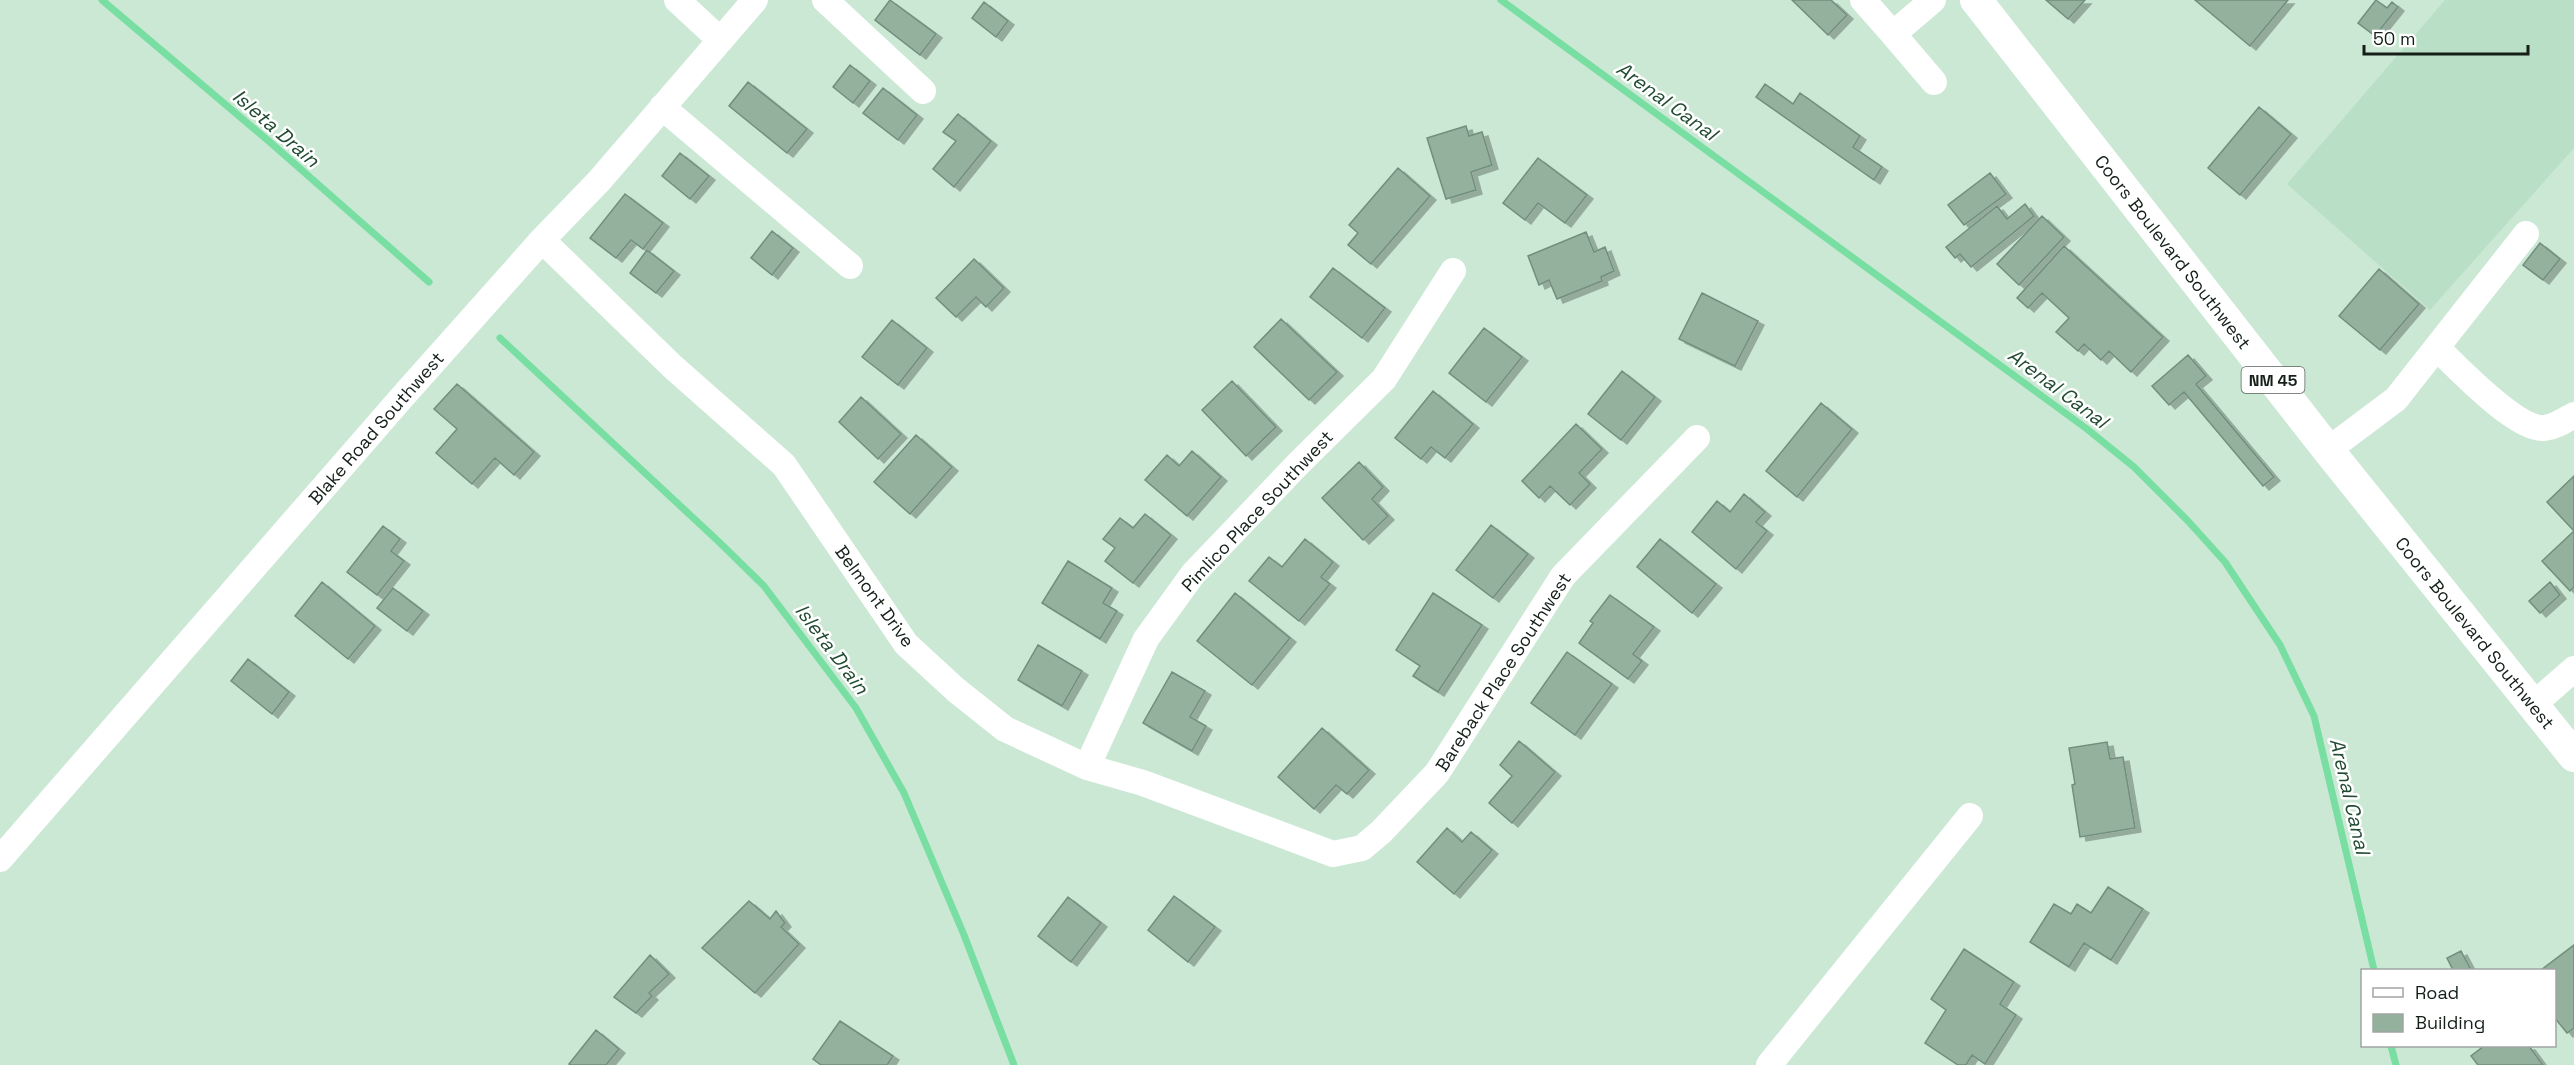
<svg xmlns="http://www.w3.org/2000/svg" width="2574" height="1065" viewBox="0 0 2574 1065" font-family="'Space Grotesk',sans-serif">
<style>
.built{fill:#badfc7}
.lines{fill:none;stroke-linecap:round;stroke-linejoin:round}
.stream{stroke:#78dea2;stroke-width:7}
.building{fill:#94b19e;stroke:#728e7c;stroke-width:1.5;filter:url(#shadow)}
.minor{stroke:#fff;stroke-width:26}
.major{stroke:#fff;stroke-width:32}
.labels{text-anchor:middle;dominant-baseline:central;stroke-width:5;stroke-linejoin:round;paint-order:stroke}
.shield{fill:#fff;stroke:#5a625d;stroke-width:1.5}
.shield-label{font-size:16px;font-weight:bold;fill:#141f18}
.street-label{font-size:18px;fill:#141f18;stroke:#fff}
.water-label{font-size:20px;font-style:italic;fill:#214b33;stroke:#fff}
</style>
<defs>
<filter id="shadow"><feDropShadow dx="6" dy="4" stdDeviation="0" flood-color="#0004"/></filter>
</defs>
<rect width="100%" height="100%" fill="#cae8d4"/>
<path class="built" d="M2445 0H2574V148L2430 310 2287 184Z"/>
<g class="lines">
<path class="stream" d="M102 0 271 143 429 282
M1501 0 2087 429 2134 467 2188 521 2225 562 2280 645 2314 716 2374 970
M500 338 718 541 764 586 856 708 904 793 964 935 1014 1065
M2391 1046 2396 1065"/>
</g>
<path class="building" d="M890 0 936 34 920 55 875 20Z
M1792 0H1831L1847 15 1828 35Z
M2046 0H2085L2068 19Z
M2195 0H2288L2250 46Z
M2376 0 2387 8 2392 2 2398 7 2375 36 2358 23Z
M984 2 1008 21 996 37 972 18Z
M850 65 870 81 853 103 833 87Z
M748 82 807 129 787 153 729 106Z
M1765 84 1793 104 1800 93 1860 136 1853 147 1882 167 1874 180 1756 97Z
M883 88 917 115 898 140 863 113Z
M2259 107 2291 134 2240 195 2208 168Z
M958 114 991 141 954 187 933 169 956 141 943 132Z
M1466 126 1469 136 1482 132 1492 165 1471 172 1476 190 1446 199 1427 138Z
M680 153 709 176 690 199 662 176Z
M1538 158 1587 195 1565 223 1538 203 1525 220 1503 203Z
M1398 168 1430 196 1371 264 1348 245 1358 233 1349 225Z
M1990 173 2006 194 1964 225 1948 205Z
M625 194 663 223 643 249 631 240 616 258 590 238Z
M2025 204 2034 216 1971 267 1960 254 1955 258 1946 247 1997 206 2007 219Z
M2042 216 2064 237 2019 285 1997 264Z
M772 231 793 248 772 275 751 258Z
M1586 232 1594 252 1605 247 1614 271 1601 277 1602 281 1557 299 1549 280 1539 285 1528 256Z
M2540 243 2560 259 2543 280 2523 265Z
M2064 246 2163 337 2131 372 2109 351 2101 360 2084 344 2078 351 2056 332 2069 318 2042 293 2028 308 2017 298Z
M647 250 674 271 656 293 630 273Z
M974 259 1004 288 986 307 976 297 956 317 936 298Z
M1333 268 1385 308 1362 338 1310 297Z
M2379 269 2419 304 2380 350 2339 316Z
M1702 293 1758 321 1735 366 1679 339Z
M1281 319 1337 372 1309 400 1254 347Z
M892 320 927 348 898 385 862 357Z
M1484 328 1522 357 1486 402 1449 373Z
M2188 355 2206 376 2196 384 2274 477 2263 486 2184 392 2169 405 2152 386Z
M1622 371 1655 397 1621 440 1588 414Z
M1232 381 1276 427 1246 456 1202 410Z
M457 384 534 452 514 475 495 458 472 484 436 453 457 429 434 409Z
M1433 391 1473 424 1445 458 1431 447 1421 459 1395 438Z
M861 397 901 434 878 459 839 422Z
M1821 403 1852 429 1797 497 1766 471Z
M1576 424 1602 449 1579 473 1590 484 1570 505 1550 486 1539 498 1522 481Z
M916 435 952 467 910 514 874 482Z
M1192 451 1221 477 1187 516 1145 480 1167 455 1179 466Z
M1359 462 1383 487 1372 499 1388 516 1363 540 1322 498Z
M2574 476V587L2570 591 2542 561 2574 531 2547 502Z
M1744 494 1765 512 1756 522 1767 531 1736 569 1692 532 1717 501 1730 512Z
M1145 514 1171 535 1133 583 1105 561 1115 548 1103 539 1120 518 1133 528Z
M1491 525 1528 554 1493 598 1456 570Z
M383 526 400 539 391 551 404 561 377 595 347 572Z
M1305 539 1333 562 1321 577 1330 584 1299 621 1249 581 1269 557 1282 567Z
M1660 539 1716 584 1692 613 1637 567Z
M1068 561 1112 588 1103 603 1117 611 1100 639 1042 603Z
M322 582 375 626 348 659 295 616Z
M2550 582 2560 595 2540 613 2529 601Z
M393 588 423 611 407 631 377 608Z
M1235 593 1290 638 1252 685 1197 641Z
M1433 593 1482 625 1438 692 1413 676 1420 666 1396 650Z
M1610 595 1654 627 1633 654 1642 661 1628 679 1579 643 1593 623 1590 621Z
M1038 645 1082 671 1062 706 1018 680Z
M1567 652 1612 684 1575 735 1531 703Z
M248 659 289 692 272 714 231 681Z
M1172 672 1205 691 1190 717 1206 726 1192 751 1143 723Z
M1322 728 1369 770 1347 794 1336 785 1314 809 1278 777Z
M1519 741 1555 772 1512 823 1489 803 1512 776 1500 765Z
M2107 742 2110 759 2123 757 2135 828 2080 837 2072 785 2075 784 2069 748Z
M1447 828 1462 842 1471 832 1492 850 1454 894 1417 862Z
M2108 887 2143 909 2111 960 2084 943 2069 967 2030 942 2054 904 2071 914 2077 904 2091 913Z
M1174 896 1215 927 1188 962 1148 930Z
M1068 897 1101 923 1071 962 1038 936Z
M749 901 770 919 776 911 785 923 781 927 799 944 755 993 702 948Z
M2574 945V1028L2567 1033 2554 1017V970H2541Z
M1964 949 2014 982 2000 1004 2016 1015 1985 1064 1972 1055 1966 1065H1958L1925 1043 1946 1010 1931 999Z
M2461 951 2471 970H2453L2447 958Z
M650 955 669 974 649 993 652 996 636 1013 614 997Z
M840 1021 893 1056 887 1065H821L813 1059Z
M596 1030 619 1049 606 1065H571L569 1064Z
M2484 1046H2529L2543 1065H2478L2471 1056Z"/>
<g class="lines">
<path class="minor" d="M677 0 720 40
M825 0 923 91
M1863 0 1893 34 1933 0
M1893 34 1934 82
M662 107 850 266
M542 240 673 367 784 465 906 644 956 690 1005 729 1087 767 1143 783 1333 854 1362 848 1381 832 1437 773 1563 576 1697 438
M2437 348C2458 368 2516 430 2544 428 2555 427 2565 420 2574 415
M2328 450 2396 399 2526 234
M2533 705 2574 669
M1087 767 1146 639 1193 574 1299 463 1384 379 1453 271
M0 859 404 395 542 240 599 181 755 0
M1769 1065 1970 816"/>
<path class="major" d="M1976 0 2328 450 2574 756"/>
</g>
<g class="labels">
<rect class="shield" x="2241.5" y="367" width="63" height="26" rx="4.5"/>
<g class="shield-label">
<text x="2273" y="380">NM 45</text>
</g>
<g class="street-label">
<text transform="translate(2173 252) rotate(52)">Coors Boulevard Southwest</text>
<text transform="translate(376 428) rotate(-49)">Blake Road Southwest</text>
<text transform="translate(1257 511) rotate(-47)">Pimlico Place Southwest</text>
<text transform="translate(875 596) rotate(54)">Belmont Drive</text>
<text transform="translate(2475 633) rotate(51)">Coors Boulevard Southwest</text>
<text transform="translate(1503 672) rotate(-57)">Bareback Place Southwest</text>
</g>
<g class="water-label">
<text transform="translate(1667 101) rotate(36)">Arenal Canal</text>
<text transform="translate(276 128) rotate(41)">Isleta Drain</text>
<text transform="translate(2058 388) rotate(37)">Arenal Canal</text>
<text transform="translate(832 649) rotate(53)">Isleta Drain</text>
<text transform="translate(2350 796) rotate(77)">Arenal Canal</text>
</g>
</g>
<rect x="2361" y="969" width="195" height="78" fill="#ffffff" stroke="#a1a5a3" stroke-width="1.5"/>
<rect x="2373" y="988" width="30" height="9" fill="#ffffff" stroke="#a1a5a3" stroke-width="1.5"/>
<text x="2415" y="999" font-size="18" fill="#141f18">Road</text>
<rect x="2373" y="1014" width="30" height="18" fill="#94b19e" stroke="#a1a5a3" stroke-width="1.5"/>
<text x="2415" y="1029" font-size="18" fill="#141f18">Building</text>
<path d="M2364 45v9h164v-9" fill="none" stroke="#141f18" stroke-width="3"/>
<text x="2373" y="45" font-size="18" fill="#141f18" stroke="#ffffff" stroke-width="4.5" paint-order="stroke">50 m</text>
</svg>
